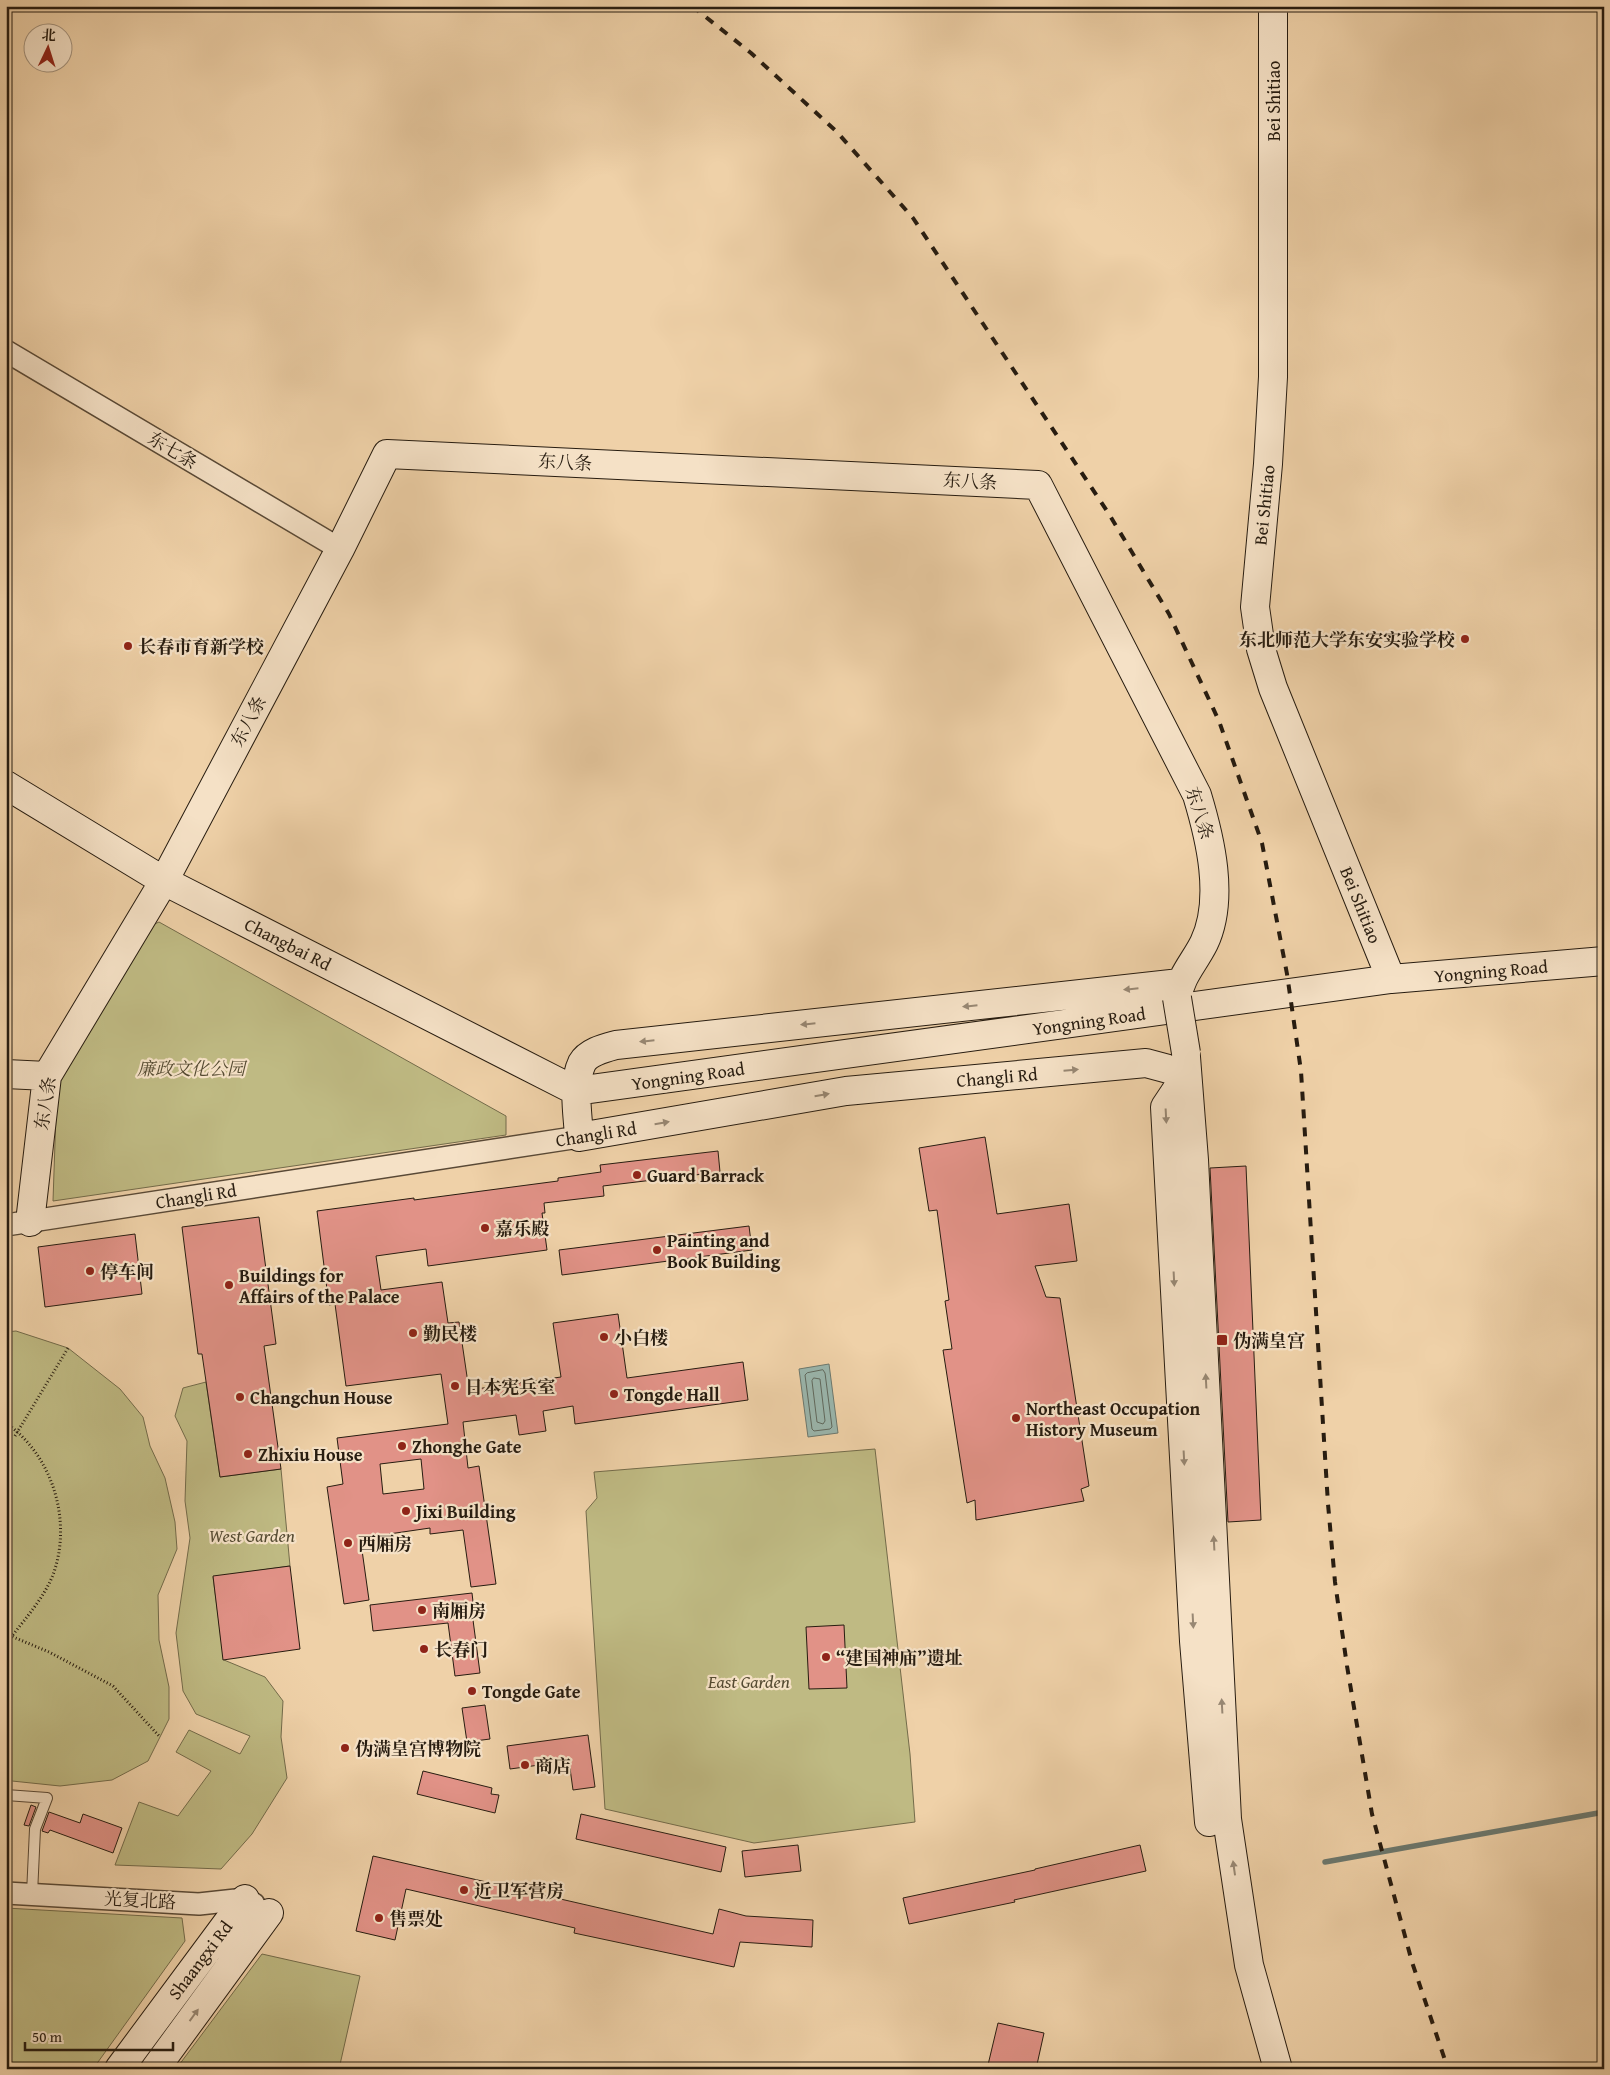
<svg xmlns="http://www.w3.org/2000/svg" width="1610" height="2075" viewBox="0 0 1610 2075" font-family="'Gentium Book Plus','Noto Serif SC',serif">
<style>
.green{fill:#bfba83;stroke:#736b4a}
.water{fill:#9ab6ad;stroke:#6c786e}
.lines{fill:none;stroke-linecap:round;stroke-linejoin:round}
.shore{stroke:#60695e;stroke-width:1}
.stream{stroke:#6c786e;stroke-width:5.5}
.building{fill:#e19287;stroke:#271c10;fill-rule:evenodd}
.lane-casing{stroke:#594936;stroke-width:12}
.street-casing{stroke:#594936;stroke-width:24}
.secondary-casing{stroke:#271c10;stroke-width:30}
.path{stroke:#271c10;stroke-width:3;stroke-dasharray:1 2.5;stroke-linecap:butt}
.lane{stroke:#f5e1c6;stroke-width:10}
.street{stroke:#f5e1c6;stroke-width:21}
.secondary{stroke:#f5e1c6;stroke-width:28}
.rail{stroke:#271c10;stroke-width:4;stroke-dasharray:9 9;stroke-linecap:butt}
.secondary-bridge-casing{stroke:#271c10;stroke-width:30;stroke-linecap:butt}
.secondary-bridge{stroke:#f5e1c6;stroke-width:28}
.oneway{fill:#988874}
.poi-dot{fill:#8f2418;stroke:#f5e1c6;stroke-width:2}
.labels{text-anchor:middle;dominant-baseline:central;stroke-width:4.5;stroke-linejoin:round;paint-order:stroke}
.street-label{font-size:18px;fill:#271c10;stroke:#f5e1c6}
.poi-label{font-size:18px;font-weight:bold;fill:#271c10;stroke:#f5e1c6;text-anchor:start}
.park-label{font-size:18px;font-style:italic;fill:#554b32;stroke:#f5e1c6}
</style>
<rect width="100%" height="100%" fill="#efd1a8"/>
<filter id="stains"><feTurbulence type="fractalNoise" baseFrequency=".004" numOctaves="4"/><feColorMatrix values="0 0 0 0 .2 0 0 0 0 .09 0 0 0 0 .02 0 0 0 .5 -.17"/></filter>
<radialGradient id="worn" r=".72"><stop offset=".6" stop-color="#630" stop-opacity="0"/><stop offset="1" stop-color="#630" stop-opacity=".3"/></radialGradient>
<path class="green" d="M159 922 506 1116V1135L53 1201 57 1084 144 929Z
M16 1331 68 1348 120 1389 143 1417 150 1446 165 1478 175 1522 177 1549 158 1595 159 1640 169 1687V1719L148 1761 112 1780 60 1786 12 1781 6 1778V1332Z
M206 1382 220 1477 281 1469 290 1566 213 1577 224 1660 265 1677 283 1701 281 1737 287 1778 252 1834 221 1869 115 1865 139 1802 178 1816 211 1771 176 1752 189 1730 240 1754 250 1736 196 1714 183 1691 176 1633 190 1538 185 1501 187 1441 175 1416 183 1388Z
M875 1449 910 1754 915 1822 754 1843 605 1809 586 1511 597 1498 594 1472Z
M6 1908 182 1918 185 1941 93 2069H6Z
M262 1954 360 1976 339 2069H176Z"/>
<path class="water" d="M829 1364 838 1433 808 1437 799 1369Z"/>
<g class="lines">
<path class="shore" d="M823 1370 825 1373 832 1427 830 1429 814 1431 812 1429 805 1375 807 1373Z
M814 1378 820 1379 825 1421 823 1424 817 1422 812 1381Z"/>
<path class="stream" d="M1325 1862 1604 1812"/>
</g>
<path class="building" d="M985 1137 997 1214 1069 1204 1077 1261 1035 1266 1046 1297 1060 1298 1089 1486 1081 1489 1084 1501 976 1520 975 1500 967 1503 943 1350 952 1349 945 1301 949 1300 937 1210 929 1211 919 1148Z
M718 1151 720 1172 603 1186 604 1196 544 1203 545 1213H542L547 1250 428 1266 426 1249 376 1256 381 1290 442 1282 448 1323 459 1322 469 1390 561 1377 553 1323 618 1314 627 1378 743 1362 748 1400 575 1424 573 1406 543 1411 546 1431 519 1435 516 1415 463 1422 468 1468 479 1466 496 1584 471 1587 463 1530 430 1534V1528L389 1534V1539L361 1543 369 1600 344 1604 327 1487 343 1484 337 1438 448 1424 441 1374 346 1386 335 1304 329 1305 317 1211 414 1198V1200L558 1181V1178L601 1172 600 1165ZM421 1459 424 1489 383 1494 380 1464Z
M1246 1166 1261 1520 1228 1522 1210 1168Z
M259 1217 276 1344 264 1346 281 1469 220 1477 202 1354H198L182 1227Z
M749 1226 752 1250 562 1275 559 1250Z
M135 1234 142 1294 45 1307 38 1247Z
M290 1566 300 1649 223 1660 213 1576Z
M472 1593 475 1619 473 1620 480 1673 455 1676 448 1623 373 1631 370 1605Z
M844 1625 847 1688 809 1689 806 1627Z
M485 1705 490 1739 467 1742 462 1708Z
M588 1735 595 1787 573 1790 569 1761 510 1769 507 1746Z
M423 1771 492 1788 491 1794 499 1795 495 1813 417 1794Z
M31 1805 36 1807 29 1826 24 1825Z
M49 1812 80 1823 83 1814 122 1828 113 1853 50 1830 48 1833 42 1831Z
M581 1814 726 1847 721 1872 576 1839Z
M798 1845 801 1871 745 1877 742 1851Z
M1140 1845 1146 1871 1014 1900 1015 1902 909 1924 903 1898 1035 1870V1869Z
M373 1856 713 1934 719 1909 746 1916 813 1920 812 1947 740 1942 734 1967 574 1933 575 1928 406 1889 395 1940 356 1931Z
M998 2023 1044 2033 1036 2069H987Z"/>
<g class="lines">
<defs>
<path id="lane" d="M6 1795 47 1798 35 1829 32 1894"/>
<path id="street" d="M6 351 340 549
M6 1225 579 1137
M6 1893 199 1904 245 1899 254 1904"/>
<path id="secondary" d="M1273 6V377L1268 464 1255 607 1261 649 1273 688 1391 979
M6 785 164 881 576 1091
M1180 983 616 1045C605 1048 588 1052 582 1063 572 1084 578 1115 579 1137L846 1091 1146 1063 1187 1074
M1186 1057 1194 1160 1227 1819 1249 1965 1278 2069
M6 1074 47 1076
M1187 1074 1165 1107 1194 1641 1209 1822
M576 1091 1391 979 1604 961
M30 1222 47 1076 164 881 340 549 387 454 1038 485 1197 795C1210 838 1225 899 1204 943 1194 963 1181 975 1177 998
M119 2069 245 1899
M155 2069 269 1913"/>
</defs>
<use href="#lane" class="lane-casing"/>
<use href="#street" class="street-casing"/>
<use href="#secondary" class="secondary-casing"/>
<path class="path" d="M6 1423C52 1455 72 1519 54 1572 46 1595 26 1618 12 1636L6 1637
M15 1436 68 1348
M6 1634 49 1652 113 1686 160 1737"/>
<use href="#lane" class="lane"/>
<use href="#street" class="street"/>
<use href="#secondary" class="secondary"/>
<path class="rail" d="M692 6 751 53 837 132 913 218 1109 514 1169 614 1219 721 1262 843 1287 974 1301 1071 1328 1504 1335 1582 1347 1666 1372 1814 1412 1962 1448 2069"/>
<defs>
<path id="secondary-bridge" d="M1177 998 1186 1053"/>
</defs>
<use href="#secondary-bridge" class="secondary-bridge-casing"/>
<use href="#secondary-bridge" class="secondary-bridge"/>
</g>
<defs><path id="oneway-solid" d="M-6-.8H1V-3.2L6.5 0L1 3.2V.8H-6Z" transform="scale(1.25)"/></defs>
<g class="oneway">
<use href="#oneway-solid" transform="translate(1131 989) rotate(174)"/>
<use href="#oneway-solid" transform="translate(970 1006) rotate(174)"/>
<use href="#oneway-solid" transform="translate(808 1024) rotate(174)"/>
<use href="#oneway-solid" transform="translate(647 1041) rotate(174)"/>
<use href="#oneway-solid" transform="translate(1071 1070) rotate(-5)"/>
<use href="#oneway-solid" transform="translate(822 1095) rotate(-10)"/>
<use href="#oneway-solid" transform="translate(1166 1116) rotate(87)"/>
<use href="#oneway-solid" transform="translate(662 1123) rotate(-10)"/>
<use href="#oneway-solid" transform="translate(1174 1279) rotate(87)"/>
<use href="#oneway-solid" transform="translate(1206 1381) rotate(-93)"/>
<use href="#oneway-solid" transform="translate(1184 1458) rotate(87)"/>
<use href="#oneway-solid" transform="translate(1214 1543) rotate(-93)"/>
<use href="#oneway-solid" transform="translate(1193 1621) rotate(87)"/>
<use href="#oneway-solid" transform="translate(1222 1706) rotate(-93)"/>
<use href="#oneway-solid" transform="translate(1234 1868) rotate(-98)"/>
<use href="#oneway-solid" transform="translate(194 2015) rotate(-54)"/>
</g>
<g class="poi-dot">
<circle cx="1465" cy="639" r="5"/>
<circle cx="128" cy="646" r="5"/>
<circle cx="637" cy="1175" r="5"/>
<circle cx="485" cy="1228" r="5"/>
<circle cx="657" cy="1250" r="5"/>
<circle cx="90" cy="1271" r="5"/>
<circle cx="229" cy="1285" r="5"/>
<circle cx="413" cy="1333" r="5"/>
<circle cx="604" cy="1337" r="5"/>
<rect x="1216" y="1334" width="12" height="12" rx="2.5"/>
<circle cx="455" cy="1386" r="5"/>
<circle cx="614" cy="1394" r="5"/>
<circle cx="240" cy="1397" r="5"/>
<circle cx="1016" cy="1418" r="5"/>
<circle cx="402" cy="1446" r="5"/>
<circle cx="248" cy="1454" r="5"/>
<circle cx="406" cy="1511" r="5"/>
<circle cx="348" cy="1543" r="5"/>
<circle cx="422" cy="1610" r="5"/>
<circle cx="424" cy="1649" r="5"/>
<circle cx="826" cy="1657" r="5"/>
<circle cx="472" cy="1691" r="5"/>
<circle cx="345" cy="1748" r="5"/>
<circle cx="525" cy="1765" r="5"/>
<circle cx="464" cy="1890" r="5"/>
<circle cx="379" cy="1918" r="5"/>
</g>
<g class="labels">
<g class="street-label">
<text transform="translate(1273 101) rotate(-90)">Bei Shitiao</text>
<text transform="translate(173 450) rotate(31)">东七条</text>
<text transform="translate(565 462) rotate(3)">东八条</text>
<text transform="translate(970 481) rotate(3)">东八条</text>
<text transform="translate(1264 505) rotate(-84)">Bei Shitiao</text>
<text transform="translate(248 721) rotate(-62)">东八条</text>
<text transform="translate(1200 813) rotate(72)">东八条</text>
<text transform="translate(1361 905) rotate(68)">Bei Shitiao</text>
<text transform="translate(288 944) rotate(27)">Changbai Rd</text>
<text transform="translate(1491 971) rotate(-5)">Yongning Road</text>
<text transform="translate(1089 1021) rotate(-8)">Yongning Road</text>
<text transform="translate(688 1076) rotate(-8)">Yongning Road</text>
<text transform="translate(997 1077) rotate(-5)">Changli Rd</text>
<text transform="translate(45 1103) rotate(-81)">东八条</text>
<text transform="translate(596 1134) rotate(-9)">Changli Rd</text>
<text transform="translate(196 1196) rotate(-9)">Changli Rd</text>
<text transform="translate(140 1900) rotate(3)">光复北路</text>
<text transform="translate(200 1960) rotate(-53)">Shaangxi Rd</text>
</g>
<g class="poi-label">
<text x="1455" y="639" text-anchor="end">东北师范大学东安实验学校</text>
<text x="138" y="646">长春市育新学校</text>
<text x="647" y="1175">Guard Barrack</text>
<text x="495" y="1228">嘉乐殿</text>
<text x="667" y="1240">Painting and<tspan x="667" dy="21">Book Building</tspan></text>
<text x="100" y="1271">停车间</text>
<text x="239" y="1275">Buildings for<tspan x="239" dy="21">Affairs of the Palace</tspan></text>
<text x="423" y="1333">勤民楼</text>
<text x="614" y="1337">小白楼</text>
<text x="1233" y="1340">伪满皇宫</text>
<text x="465" y="1386">日本宪兵室</text>
<text x="624" y="1394">Tongde Hall</text>
<text x="250" y="1397">Changchun House</text>
<text x="1026" y="1408">Northeast Occupation<tspan x="1026" dy="21">History Museum</tspan></text>
<text x="412" y="1446">Zhonghe Gate</text>
<text x="258" y="1454">Zhixiu House</text>
<text x="416" y="1511">Jixi Building</text>
<text x="358" y="1543">西厢房</text>
<text x="432" y="1610">南厢房</text>
<text x="434" y="1649">长春门</text>
<text x="836" y="1657">“建国神庙”遗址</text>
<text x="482" y="1691">Tongde Gate</text>
<text x="355" y="1748">伪满皇宫博物院</text>
<text x="535" y="1765">商店</text>
<text x="474" y="1890">近卫军营房</text>
<text x="389" y="1918">售票处</text>
</g>
<g class="park-label">
<text x="191" y="1068">廉政文化公园</text>
<text x="252" y="1535">West Garden</text>
<text x="749" y="1681">East Garden</text>
</g>
</g>
<rect width="1610" height="2075" fill="none" stroke="#efd1a8" stroke-width="25"/>
<rect x="8" y="8" width="1595" height="2060" fill="none" stroke="#271c10" stroke-width="2.5"/>
<rect x="12" y="12" width="1585" height="2050" fill="none" stroke="#271c10"/>
<g transform="translate(48 48) rotate(4)"><circle r="24" fill="#f5e1c6" stroke="#a3927d"/>
<path d="M0-4L9 19L0 12L-9 19Z" fill="#8f2418"/>
<text y="-8" font-size="14" font-weight="bold" text-anchor="middle" fill="#271c10">北</text>
</g>
<path d="M25 2042v8h148v-8" fill="none" stroke="#271c10" stroke-width="2.5"/>
<text x="32" y="2042" font-size="15" fill="#271c10" stroke="#f5e1c6" stroke-width="4" paint-order="stroke">50 m</text>
<rect width="100%" height="100%" filter="url(#stains)"/>
<rect width="100%" height="100%" fill="url(#worn)"/>
</svg>
